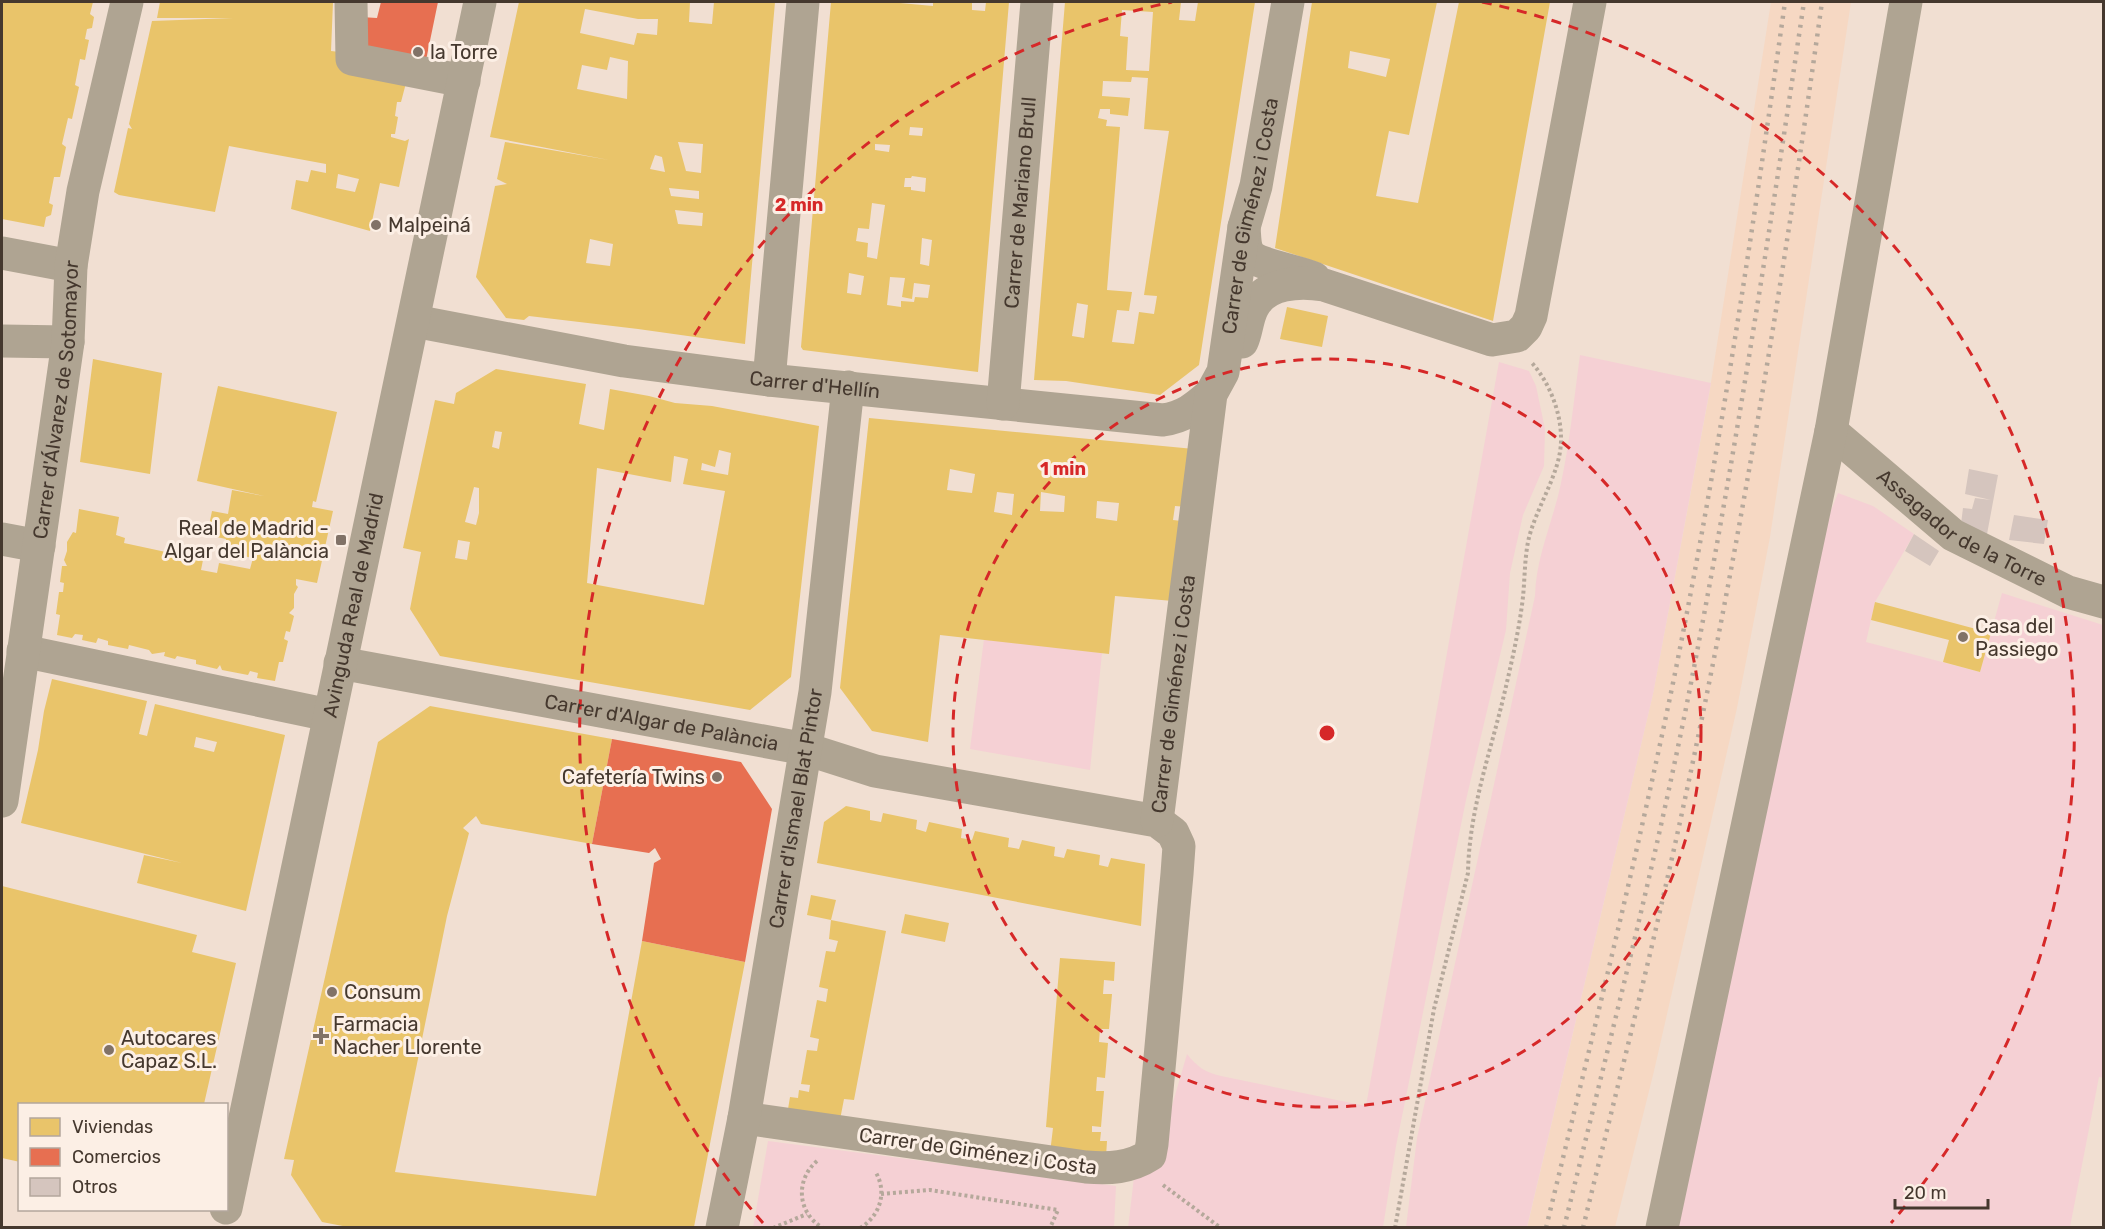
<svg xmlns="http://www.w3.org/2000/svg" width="2105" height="1229" viewBox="0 0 2105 1229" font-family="Rubik,sans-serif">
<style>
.built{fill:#f6d8c3}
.green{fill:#f5d0d4}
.homes{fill:#e9c46a;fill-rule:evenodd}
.shops{fill:#e76f51}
.building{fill:#d5c5be}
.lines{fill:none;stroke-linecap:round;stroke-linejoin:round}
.path{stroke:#b5a89b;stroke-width:4;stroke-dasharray:3 3;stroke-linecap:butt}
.minor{stroke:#afa492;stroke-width:33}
.rail{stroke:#b5a89b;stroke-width:4.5;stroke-dasharray:3 6;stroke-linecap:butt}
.ring{fill:none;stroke:#d62828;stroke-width:3;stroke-dasharray:10 8}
.poi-dot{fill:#817267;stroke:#fcefe5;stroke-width:2}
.labels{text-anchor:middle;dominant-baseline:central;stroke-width:6;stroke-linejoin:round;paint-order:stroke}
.poi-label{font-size:20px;fill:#45382e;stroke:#fcefe5;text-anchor:start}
.street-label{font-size:20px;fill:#45382e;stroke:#fcefe5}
.centre{fill:#d62828;stroke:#fcefe5;stroke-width:3}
.ring-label{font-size:18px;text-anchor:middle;font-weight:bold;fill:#d62828;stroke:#fcefe5;stroke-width:6;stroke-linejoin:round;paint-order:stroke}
</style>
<rect width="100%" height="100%" fill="#f1dfd2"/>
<path class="built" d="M1771 2H1851L1770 537 1737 708 1654 1071 1615 1227 1527 1228 1653 694 1709 395Z"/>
<path class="green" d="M1580 355 1711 383 1653 694 1527 1227H1406L1417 1138 1535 596C1536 556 1553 522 1561 483 1570 442 1574 398 1580 355Z
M1499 362 1529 371 1536 386 1545 429 1544 466 1523 515 1510 573 1506 630 1466 800 1396 1146 1383 1227 1128 1228 1135 1169 1158 1154 1187 1054C1197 1067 1205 1072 1221 1076L1366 1106Z
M1838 493 1873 506 1914 534 1875 602 1866 642 1980 672 2002 593 2103 625V1078L2099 1077 2070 1227 1673 1228 1830 513Z
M984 639 1102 653 1090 770 970 749Z
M768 1141 1116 1186 1114 1227 753 1228Z"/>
<path class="homes" d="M2 2H93L90 14 94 17 92 28 87 29 85 39 89 40 85 60 80 59 75 85 79 87 72 119 68 118 62 144 66 147 60 177H54L49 203 53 205 51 215 46 217 44 227 2 219Z
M160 2H333L331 51 340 52 406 83 401 102H397L395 116 398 117 395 134H391V137L405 141 409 139 399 187 380 183 370 231 291 209 296 180 308 182 311 170 326 173V164L229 146 215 212 119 195 114 192 128 128 132 129 129 124 152 21 233 18H157ZM338 174 359 179 355 192 336 188Z
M519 2H690L689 22 712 24 714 2H775L745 344 638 329 529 316 524 320 506 318 476 277 495 186 507 184 497 179 505 142 609 160 490 137ZM585 9 638 19H658L657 35 637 33 634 45 580 33ZM610 57 628 61 627 99 577 89 582 65 607 70ZM678 142 703 144 701 173 686 171ZM655 155 662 157 665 172 650 169ZM669 188 699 191V199L671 196ZM675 210 703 213 702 226 678 224ZM590 239 613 244 610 266 586 263Z
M831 2H889L933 6V2H972V10L985 11 986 2H1009L978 372 803 350 801 347ZM910 127 923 128 922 136 909 135ZM875 144 890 145 889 152 875 150ZM912 176 926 178 925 192 911 190V187H904L905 178H911ZM872 203 885 205 877 259 867 257 868 243 856 241 858 228 869 229ZM922 238 932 240 929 266 920 264ZM849 273 864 276 861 295 847 293ZM890 277 905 278 902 297 912 299 914 283 930 285 928 298 915 297 914 302 901 301V307L887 305Z
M1065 2H1181L1179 20 1195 21 1198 2H1255L1199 365 1160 395 1066 381 1034 380ZM1122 10 1153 12 1149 71 1126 70 1128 37 1120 36ZM1132 77 1148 78 1144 129 1169 131 1144 295 1157 296 1154 314 1139 312 1134 344 1112 342 1117 310 1129 311 1132 292 1107 290 1120 127 1106 126 1107 120 1098 118 1100 109H1110V114L1128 116 1130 98 1102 96 1103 81 1131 82ZM1077 303 1088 305 1084 338 1072 336Z
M1312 2H1437L1409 135 1389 131 1376 196 1418 203 1459 2H1550L1493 321 1275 248ZM1350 51 1390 59 1386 77 1348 68Z
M1287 307 1328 316 1322 347 1280 339Z
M93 359 162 373 150 474 80 462Z
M496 369 586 384 579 424 604 430 610 389 649 396 675 403 712 406 819 426 791 677 750 710 440 656 410 609 421 552 403 548 435 400 454 404 456 393ZM495 431 502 432 499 449 492 447ZM719 450 731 453 728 475 701 470 702 463 715 467ZM674 456 688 459 683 484 725 491 704 605 587 583 597 468 671 482ZM474 487 479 488V513L476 525 465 522ZM458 540 470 542 467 560 455 558Z
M218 386 337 412 316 502 313 501 312 507 333 511 317 583 296 579V585L298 587 294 594V608L289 613 294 616 290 632 286 631 284 639 288 641 283 662H279L275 681 257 678 258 673 250 671 248 675 222 670 220 665 217 669 196 664V660L177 656 175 659 164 656 165 652 152 654 149 650 129 645 128 649 108 645V641L98 638 96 643 82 640 83 635 75 634 72 638 57 635 60 615 56 614 59 592H63L64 583 60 582 62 566H67L64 560 67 551V542L73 532 76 533 79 509 119 517 116 535 125 538 124 543 203 560 201 570 217 573 219 563 250 569 253 558 223 552 226 539 207 535 212 511 228 514 232 490 264 496 197 481Z
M869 418 1194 449 1187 507 1175 506 1173 520 1182 521 1173 601 1115 596 1109 654 940 635 928 742 872 731 840 688ZM950 469 975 474 972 493 947 490ZM997 492 1014 494 1012 515 994 512ZM1041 492 1065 496 1064 512 1040 511ZM1097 501 1119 503 1117 521 1096 518Z
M1875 602 1991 633 1980 672 1943 662 1949 640 1871 620Z
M52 679 147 701 139 734 147 736 155 704 285 735 246 911 137 883 144 855 182 863 21 823 38 750 44 711ZM196 737 217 742 214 752 194 747Z
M430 706 612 739 592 844 481 824 476 816 463 828 469 833 447 916 395 1172 596 1196 642 941 745 962 694 1227H348L322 1222 291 1175 294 1160 284 1159 378 742Z
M846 806 870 811V820L881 822 883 813 917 820 916 829 926 832 929 822 962 829 961 838 972 840 975 831 1009 838 1008 847 1019 849 1022 840 1055 847 1054 856 1064 858 1067 849 1100 855 1099 865 1108 867 1111 858 1145 864 1141 926 817 863 824 822Z
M2 886 197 935 192 952 236 963 204 1104H20V1162L2 1158Z
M811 895 836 900 831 920 807 915Z
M905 914 949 923 945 942 901 933Z
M831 920 886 931 854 1100 844 1099 839 1125 787 1115 790 1097 798 1098 799 1090 809 1092 810 1085 801 1084 807 1050 817 1051 819 1039 810 1037 817 1000 826 1002 828 989 819 987 826 951 835 952 838 941 829 939Z
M1060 958 1115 962 1114 981 1104 980 1103 994H1112L1109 1029H1100L1099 1042 1108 1043 1105 1078 1097 1077 1096 1091H1104L1101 1127 1092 1126V1132H1101L1100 1141H1107L1106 1157 1050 1153 1053 1128 1046 1127Z"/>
<path class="shops" d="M381 2H438L425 65 364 57 361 17 377 18Z
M612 739 741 762 772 809 745 962 642 941 654 863 661 859 655 848 649 853 592 844Z"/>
<path class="building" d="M1969 469 1998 475 1985 545 1960 532 1963 508 1972 509 1975 498 1991 500 1965 494Z
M2014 515 2048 520 2044 544 2009 540Z
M1914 534 1939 551 1930 566 1905 551Z"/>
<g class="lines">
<path class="path" d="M817 1161C795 1180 797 1213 823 1228
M1163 1185 1221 1228
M881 1194 930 1190 1058 1210 1050 1228
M773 1228 807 1214
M860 1228C880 1216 888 1192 875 1171
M1395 1228 1434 1009 1468 873C1469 811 1490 754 1504 695 1511 665 1518 635 1522 605 1525 584 1524 563 1528 542 1535 508 1562 472 1561 438 1561 412 1549 382 1532 363"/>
<g class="minor">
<path d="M351 2 352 59 464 81"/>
<path d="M1244 227C1245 236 1244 248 1250 255 1259 265 1299 271 1314 278"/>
<path d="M2 253 71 266"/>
<path id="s1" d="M414 321 624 361 769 380 1163 420C1184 417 1195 408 1211 394"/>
<path d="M2 341 68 342"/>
<path d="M1242 342C1247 331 1247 318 1253 307 1266 282 1300 281 1324 285L1492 340 1517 336 1526 327 1531 316 1590 2"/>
<path d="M769 380 803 2"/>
<path id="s2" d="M1003 404 1037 2"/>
<path id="s3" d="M1831 431 1953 535 2068 592 2104 602"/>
<path d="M2 539 39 546"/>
<path d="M23 651 329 715"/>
<path id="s4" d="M340 663 806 749 875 771 1157 821 1173 833 1179 846 1177 874 1152 1144 1150 1155C1130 1168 1109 1169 1086 1167L744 1118"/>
<path id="s5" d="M2 801 68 342 71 266 83 191 127 2"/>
<path id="s6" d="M1157 821 1211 394 1223 372 1244 227 1256 186 1288 2"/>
<path id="s7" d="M226 1208 480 2"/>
<path id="s8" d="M722 1228 744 1118 815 692 848 387"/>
<path d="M1662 1228 1831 431 1906 2"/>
</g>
<path class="rail" d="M1546 1228C1590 1046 1635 866 1673 683 1719 457 1753 229 1785 2
M1564 1228C1608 1047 1655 866 1691 683 1735 457 1770 229 1804 2
M1583 1228C1611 1112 1641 996 1667 880 1733 590 1781 296 1822 2"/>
</g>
<g class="ring">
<circle cx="1327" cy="733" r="374"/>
<path d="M763 1223A747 747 0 0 1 1172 2M1482 2A747 747 0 0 1 1891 1223"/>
</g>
<g class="poi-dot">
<circle cx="418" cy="52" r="6"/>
<circle cx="376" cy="225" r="6"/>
<rect x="335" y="534" width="12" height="12" rx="3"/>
<circle cx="1963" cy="637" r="6"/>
<circle cx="717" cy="777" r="6"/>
<circle cx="332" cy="992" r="6"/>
<path d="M318 1027h6v6h6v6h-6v6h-6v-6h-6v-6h6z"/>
<circle cx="109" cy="1050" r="6"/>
</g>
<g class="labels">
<g class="poi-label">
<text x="430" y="52">la Torre</text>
<text x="388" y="225">Malpeiná</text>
<text x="329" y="528" text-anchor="end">Real de Madrid -<tspan x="329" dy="23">Algar del Palància</tspan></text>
<text x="1975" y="626">Casa del<tspan x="1975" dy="23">Passiego</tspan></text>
<text x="705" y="777" text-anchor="end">Cafetería Twins</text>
<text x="344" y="992">Consum</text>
<text x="333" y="1024">Farmacia<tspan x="333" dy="23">Nacher Llorente</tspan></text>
<text x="121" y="1038">Autocares<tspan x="121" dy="23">Capaz S.L.</tspan></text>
</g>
<g class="street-label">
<text stroke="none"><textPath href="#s2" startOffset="202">Carrer de Mariano Brull</textPath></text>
<text stroke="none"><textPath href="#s6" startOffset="614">Carrer de Giménez i Costa</textPath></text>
<text stroke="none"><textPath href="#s1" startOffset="406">Carrer d'Hellín</textPath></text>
<text stroke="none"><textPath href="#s5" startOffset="405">Carrer d'Álvarez de Sotomayor</textPath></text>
<text stroke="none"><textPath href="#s3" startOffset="164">Assagador de la Torre</textPath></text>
<text stroke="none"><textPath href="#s7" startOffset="616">Avinguda Real de Madrid</textPath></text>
<text stroke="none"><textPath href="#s6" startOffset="128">Carrer de Giménez i Costa</textPath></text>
<text stroke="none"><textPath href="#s4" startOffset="327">Carrer d'Algar de Palància</textPath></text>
<text stroke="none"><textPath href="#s8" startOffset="426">Carrer d'Ismael Blat Pintor</textPath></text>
<text transform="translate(978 1151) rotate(8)">Carrer de Giménez i Costa</text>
</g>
</g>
<circle cx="1327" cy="733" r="9" class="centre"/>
<g class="ring-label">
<text x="799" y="211">2 min</text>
<text x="1063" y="475">1 min</text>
</g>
<rect width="2105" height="1229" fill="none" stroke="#45382e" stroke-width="6"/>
<rect x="18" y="1103" width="210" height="108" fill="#fcefe5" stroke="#b3a69c" stroke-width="1.5"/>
<rect x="30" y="1118" width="30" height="18" fill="#e9c46a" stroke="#b3a69c" stroke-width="1.5"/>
<text x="72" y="1133" font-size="18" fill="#45382e">Viviendas</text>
<rect x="30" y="1148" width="30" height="18" fill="#e76f51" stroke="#b3a69c" stroke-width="1.5"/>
<text x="72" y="1163" font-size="18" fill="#45382e">Comercios</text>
<rect x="30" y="1178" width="30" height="18" fill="#d5c5be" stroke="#b3a69c" stroke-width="1.5"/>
<text x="72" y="1193" font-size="18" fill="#45382e">Otros</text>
<path d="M1895 1199v9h93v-9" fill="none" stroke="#45382e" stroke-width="3"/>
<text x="1904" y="1199" font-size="18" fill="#45382e" stroke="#fcefe5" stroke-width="4.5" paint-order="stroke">20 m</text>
</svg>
